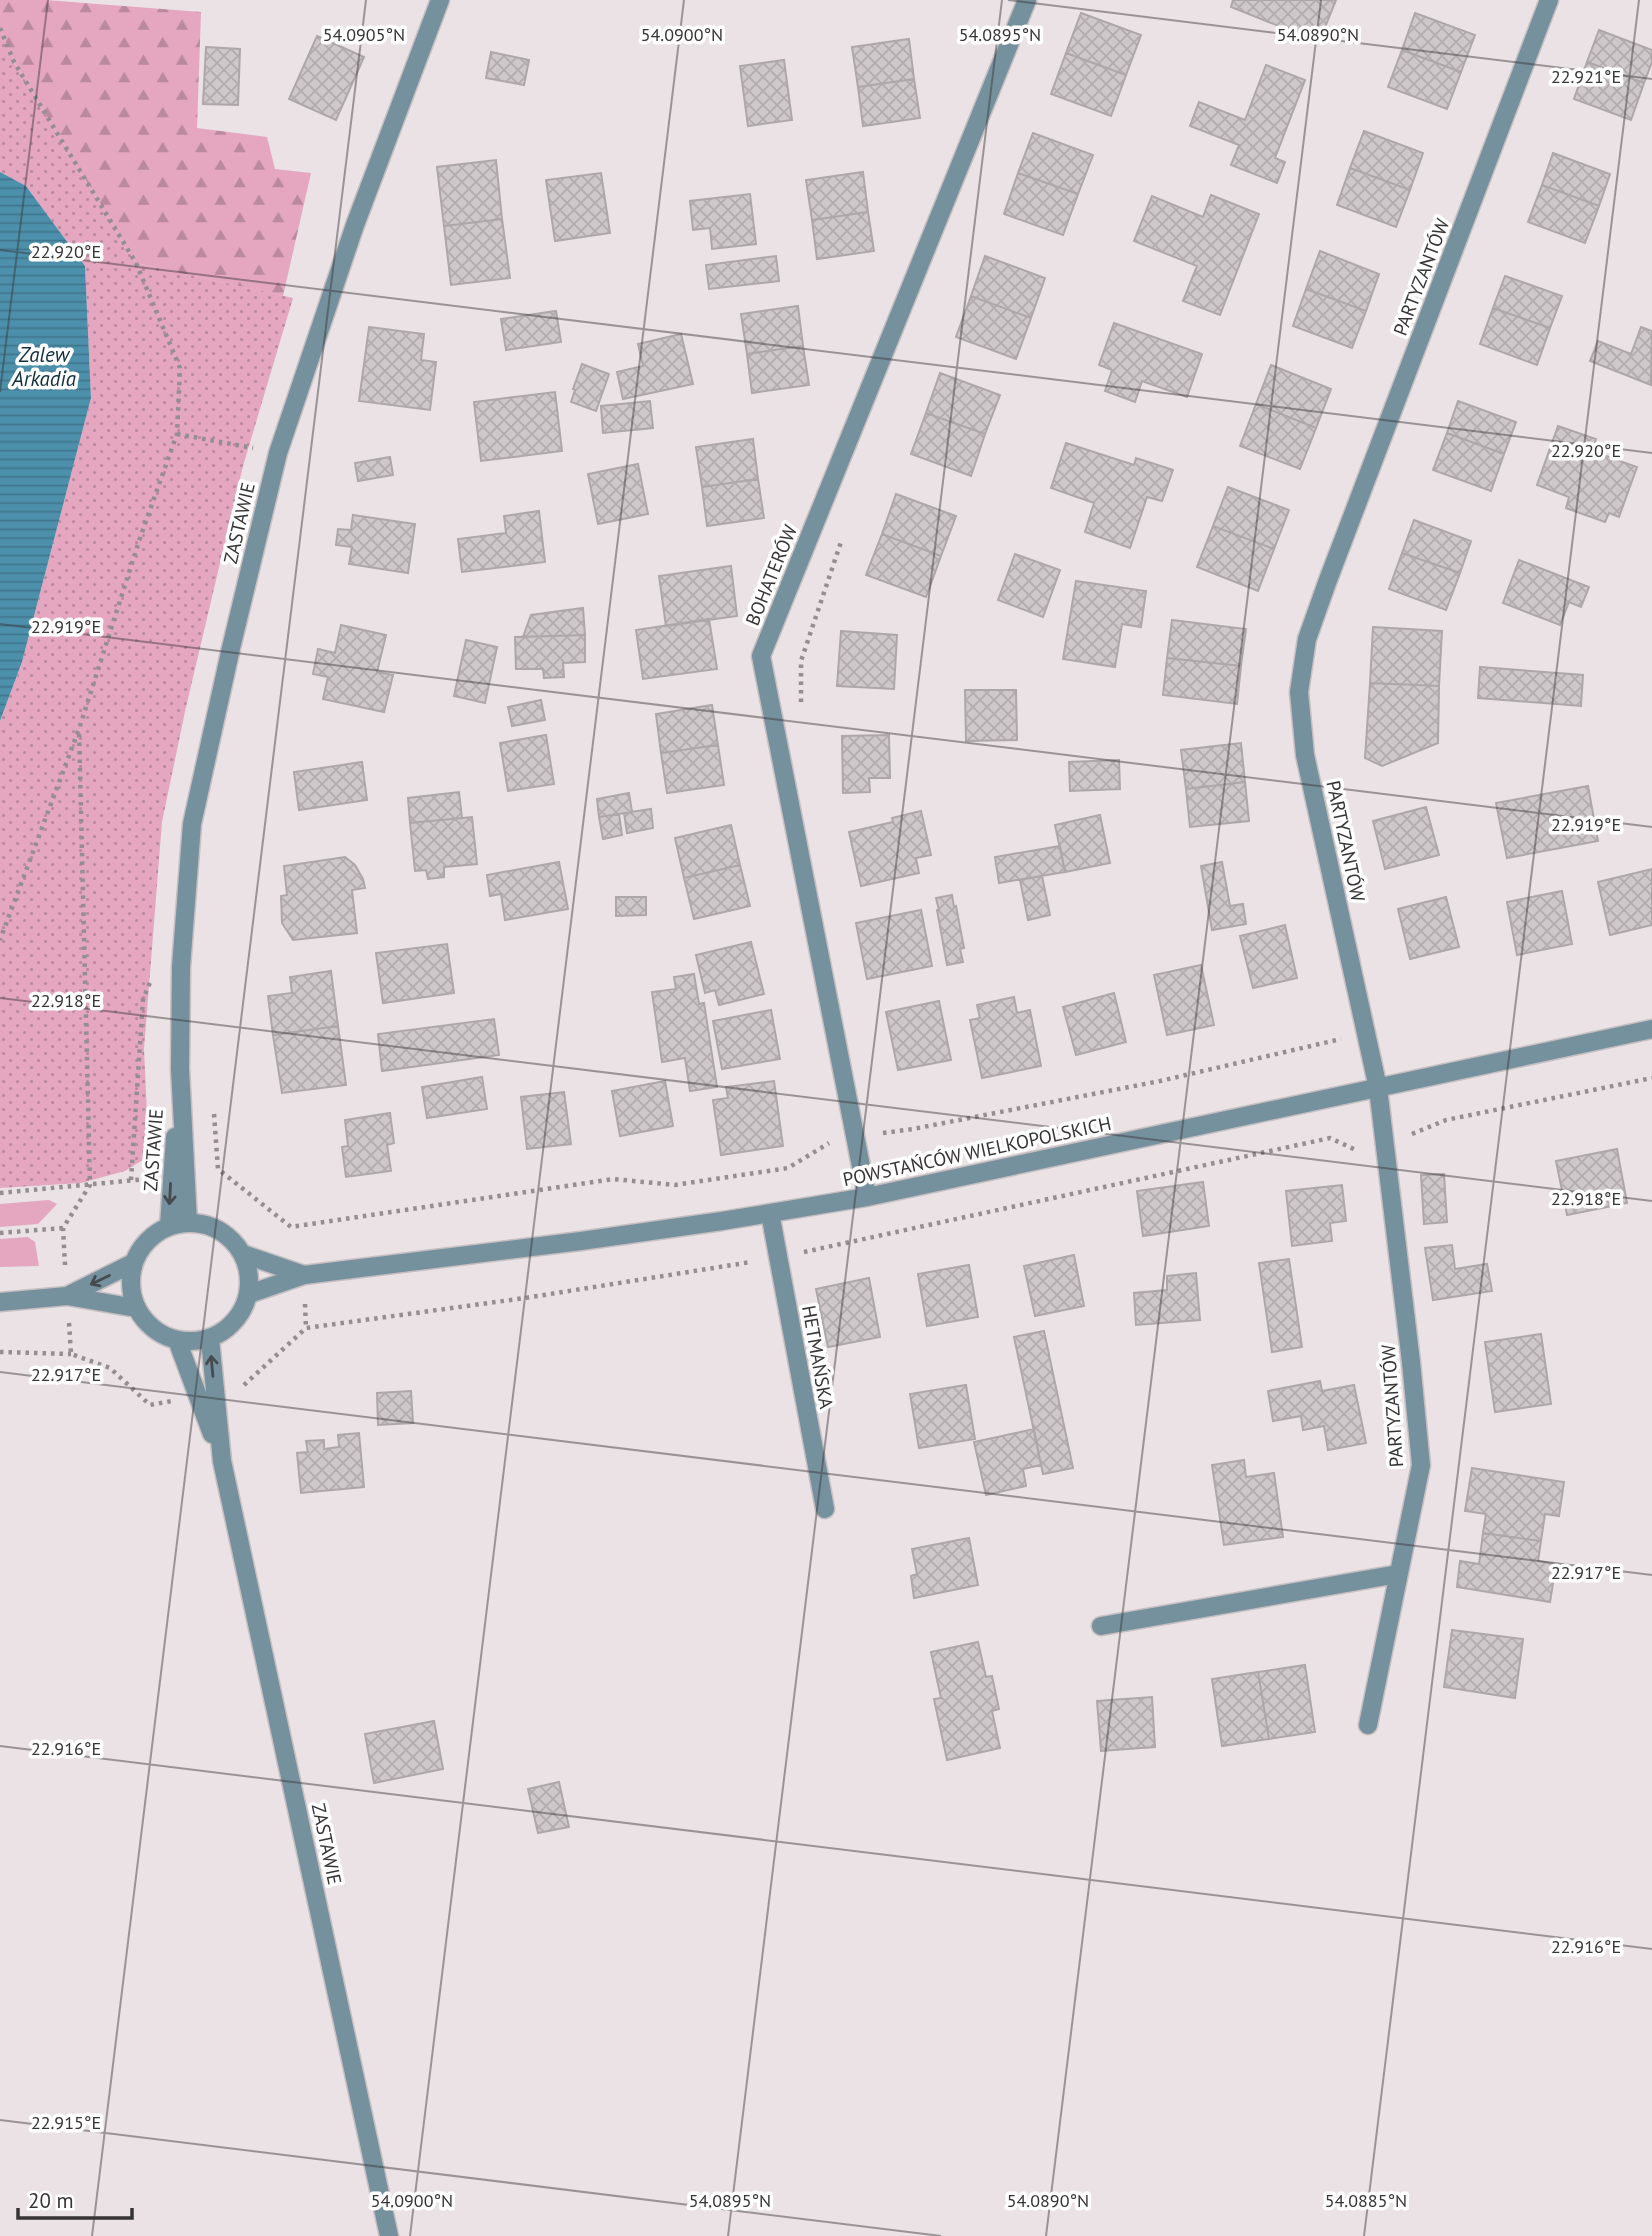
<svg xmlns="http://www.w3.org/2000/svg" width="1652" height="2236" viewBox="0 0 1652 2236" font-family="'PT Sans',sans-serif">
<style>
.grass{fill:#e5a7c0}
.forest{fill:url(#forest-firs)}
.park{fill:url(#park-dots)}
.water{fill:url(#water-rules)}
.building{fill:url(#building-cross-hatch);stroke:#aea7aa;stroke-width:2}
.lines{fill:none;stroke-linecap:round;stroke-linejoin:round}
.minor-casing{stroke:#c6bfc2;stroke-width:21}
.path{stroke:#948e90;stroke-width:4.5;stroke-dasharray:3.5 5;stroke-linecap:butt}
.minor{stroke:#75919d;stroke-width:18}
.oneway{stroke:#464b4f}
.ticks{fill:none;stroke:#373435;stroke-width:2;stroke-opacity:0.45}
.labels{text-anchor:middle;dominant-baseline:central;stroke-width:7;stroke-linejoin:round;paint-order:stroke}
.street-label{font-size:19px;fill:#373435;stroke:#fff}
.water-label{font-size:21px;font-style:italic;fill:#0f2f3c;stroke:#fff}
.ticks-label{font-size:18px;text-anchor:middle;fill:#373435;stroke:#fff;stroke-width:7;stroke-linejoin:round;paint-order:stroke}
</style>
<defs>
<pattern id="forest-firs" width="22" height="20" patternUnits="userSpaceOnUse" patternTransform="scale(1.75)"><rect width="22" height="20" fill="#e5a7c0"/><path d="M5 1l3.5 6h-7zM16 11l3.5 6h-7z" fill="#ba899d"/></pattern>
<pattern id="park-dots" width="8" height="8" patternUnits="userSpaceOnUse" patternTransform="scale(1.75)"><rect width="8" height="8" fill="#e5a7c0"/><path d="M2 2h.1M6 6h.1" fill="none" stroke="#ba899d" stroke-width="1.8" stroke-linecap="round"/></pattern>
<pattern id="water-rules" width="6" height="5" patternUnits="userSpaceOnUse" patternTransform="scale(1.75)"><rect width="6" height="5" fill="#4d90ac"/><path d="M0 2.5h6" fill="none" stroke="#41768d"/></pattern>
<pattern id="building-cross-hatch" width="8" height="8" patternUnits="userSpaceOnUse" patternTransform="scale(1.75)"><rect width="8" height="8" fill="#cfc8ca"/><path d="M0 0l8 8M0 8l8-8" fill="none" stroke="#b2acae"/></pattern>
</defs>
<rect width="100%" height="100%" fill="#eae2e5"/>
<path class="grass" d="M49 1200 57 1204 38 1224 0 1227V1204Z
M28 1237 35 1242 39 1266 0 1267V1239Z"/>
<path class="forest" d="M0 0H46L201 12 197 128 267 137 275 169 311 173 283 296 136 263 14 62 0 28Z"/>
<path class="park" d="M0 28 14 62 136 263 293 298 243 466 186 707 162 822 144 1049 149 1156 125 1171 81 1183 0 1188V721L22 662 91 398 85 266 26 186 0 172Z"/>
<path class="water" d="M0 172 26 186 85 266 91 398 22 662 0 721Z"/>
<path class="building" d="M1233 0H1336L1319 42 1231 7Z
M1081 13 1141 35 1126 75 1066 53Z
M1415 13 1475 35 1461 72 1402 50Z
M1599 30 1652 50V62L1644 83 1587 62Z
M317 36 364 57 336 120 289 99Z
M909 39 914 79 858 87 852 47Z
M206 47 240 49 238 105 203 104Z
M1402 50 1461 72 1447 109 1388 87Z
M491 52 529 60 524 85 486 78Z
M1066 53 1126 75 1111 116 1051 94Z
M784 60 792 120 748 126 740 66Z
M1587 62 1644 83 1631 120 1574 99Z
M1266 65 1305 80 1275 158 1285 162 1277 183 1231 165 1239 145 1190 126 1199 102 1245 120Z
M914 79 920 118 863 126 858 87Z
M1364 131 1423 153 1410 190 1350 168Z
M1033 133 1093 155 1078 194 1018 173Z
M1553 153 1610 174 1599 206 1542 185Z
M496 160 502 219 444 226 437 167Z
M1350 168 1410 190 1396 227 1337 205Z
M863 172 868 212 812 220 806 180Z
M601 173 610 233 555 241 546 180Z
M1018 173 1078 194 1063 235 1004 214Z
M1542 185 1599 206 1585 243 1528 222Z
M750 194 756 244 712 249 710 228 693 230 690 201Z
M1211 195 1259 214 1220 315 1183 301 1197 266 1134 241 1152 196 1203 217Z
M868 212 874 251 817 259 812 220Z
M502 219 510 278 451 285 444 226Z
M1320 251 1379 274 1366 311 1306 289Z
M776 256 779 281 709 289 706 265Z
M985 256 1045 278 1031 318 971 296Z
M1505 276 1562 296 1550 328 1493 308Z
M1306 289 1366 311 1352 348 1293 326Z
M971 296 1031 318 1016 359 956 337Z
M798 306 803 346 747 354 741 314Z
M1493 308 1550 328 1537 365 1480 344Z
M556 311 561 342 506 350 501 319Z
M1114 323 1202 354 1187 397 1142 381 1135 402 1105 391 1112 370 1099 365Z
M369 327 424 334 421 360 436 362 430 410 359 401Z
M1641 327 1652 331 1651 385 1590 361 1598 341 1631 354Z
M681 334 693 384 623 399 617 372 643 366 638 344Z
M803 346 809 385 752 393 747 354Z
M582 364 609 374 596 411 571 402 575 390 573 389Z
M1271 365 1331 389 1316 428 1256 404Z
M940 373 1000 395 985 434 926 413Z
M555 392 562 451 481 461 474 402Z
M650 401 653 428 603 433 601 406Z
M1458 401 1516 422 1504 454 1447 433Z
M1256 404 1316 428 1300 469 1240 446Z
M926 413 985 434 971 476 911 454Z
M1558 426 1596 439 1592 451 1637 467 1619 517 1609 513 1605 522 1566 508 1569 497 1537 485Z
M1447 433 1504 454 1491 491 1433 470Z
M753 439 758 479 702 487 696 447Z
M1066 443 1134 465 1136 458 1173 470 1162 501 1147 497 1130 548 1085 532 1094 503 1051 488Z
M390 457 393 475 358 481 355 463Z
M638 464 648 514 598 524 588 474Z
M758 479 764 518 707 526 702 487Z
M1228 487 1289 510 1274 549 1213 526Z
M896 494 956 516 941 556 882 534Z
M539 511 545 562 462 572 458 539 506 533 504 516Z
M353 515 415 524 408 573 349 564 352 547 336 545 338 529 351 530Z
M1414 520 1471 541 1460 573 1402 553Z
M1213 526 1274 549 1258 591 1197 567Z
M882 534 941 556 926 597 866 575Z
M1402 553 1460 573 1446 610 1389 589Z
M1015 554 1060 570 1043 617 998 600Z
M1519 560 1589 587 1581 607 1569 602 1560 625 1503 603Z
M731 566 737 616 666 626 659 576Z
M1076 581 1146 591 1141 627 1122 624 1115 667 1063 659Z
M583 608 585 635 523 637 531 615Z
M709 619 717 669 643 679 636 630Z
M1172 620 1246 629 1241 666 1167 658Z
M341 625 386 635 377 672 393 675 384 712 323 699 328 677 313 674 318 649 335 653Z
M1373 627 1442 631 1439 686 1370 683Z
M841 631 897 635 894 689 837 686Z
M585 635V662L563 663 564 677 544 678 543 669H516L515 637Z
M466 640 497 647 485 703 454 696Z
M1167 658 1241 666 1237 704 1163 695Z
M1480 667 1583 675 1581 706 1478 698Z
M1370 683 1439 686 1438 743 1382 766 1365 758Z
M965 690H1016L1017 740 966 741Z
M541 700 545 720 512 726 508 707Z
M712 705 718 745 661 753 656 714Z
M546 735 554 784 508 791 500 743Z
M889 735 890 778H869L870 792 843 793 842 736Z
M1241 743 1245 782 1186 789 1181 750Z
M718 745 724 785 667 793 661 753Z
M1119 760 1120 789 1070 791 1069 762Z
M362 762 367 800 299 810 294 772Z
M1245 782 1249 821 1190 827 1186 789Z
M1588 786 1598 841 1507 858 1496 803Z
M459 792 462 818 410 823 408 798Z
M629 793 632 812 599 817 597 799Z
M1426 807 1439 855 1385 869 1373 821Z
M651 809 653 828 627 833 624 813Z
M921 811 931 855 916 858 919 873 861 886 849 832 893 822 892 818Z
M619 814 622 835 603 839 599 817Z
M1100 815 1110 863 1065 872 1055 825Z
M472 817 477 864 444 867V877L428 879 426 870 415 871 410 823Z
M731 825 740 865 684 878 675 838Z
M1060 846 1065 872 999 883 995 857Z
M345 857 355 865 363 879 365 888 352 890 357 933 293 940 282 923 281 896 287 895 284 866Z
M559 862 568 909 505 920 501 894 490 896 487 875Z
M1222 862 1230 906 1243 904 1246 924 1212 930 1201 866Z
M740 865 750 906 694 919 684 878Z
M1652 869V925L1610 935 1598 882Z
M1042 876 1050 915 1028 920 1020 880Z
M1562 891 1572 944 1517 955 1507 902Z
M952 895 954 907 956 906 964 948 960 949 963 962 947 965 937 910H939L936 898Z
M616 897H646V915L616 916Z
M1446 897 1459 947 1410 959 1398 909Z
M921 910 932 966 867 979 856 923Z
M1285 925 1297 978 1253 988 1240 936Z
M751 942 764 994 719 1005 715 990 705 993 696 955Z
M447 944 454 993 383 1003 376 953Z
M1201 965 1214 1025 1167 1035 1154 975Z
M331 971 338 1026 273 1035 268 996 292 993 290 977Z
M694 974 699 1004 704 1003 717 1087 690 1091 685 1058 662 1062 652 992 676 989 674 977Z
M1114 993 1126 1042 1076 1055 1063 1007Z
M1014 997 1017 1013 1030 1010 1041 1066 982 1078 970 1020 980 1018 977 1005Z
M939 1001 951 1060 898 1070 886 1012Z
M771 1010 780 1059 722 1069 713 1021Z
M494 1019 499 1055 382 1071 378 1034Z
M338 1026 346 1085 282 1093 273 1035Z
M482 1077 487 1109 427 1118 422 1087Z
M665 1081 673 1126 620 1136 612 1091Z
M774 1081 783 1146 721 1155 713 1100 728 1098 726 1087Z
M564 1092 571 1144 527 1149 521 1097Z
M390 1113 394 1143 387 1145 391 1171 346 1177 342 1147 348 1146 345 1120Z
M1617 1149 1627 1203 1567 1215 1556 1161Z
M1444 1174 1447 1222 1424 1224 1421 1175Z
M1203 1182 1209 1226 1143 1236 1137 1191Z
M1342 1185 1346 1221 1330 1223 1332 1241 1292 1246 1286 1191Z
M1452 1245 1455 1269 1487 1264 1492 1291 1433 1300 1425 1248Z
M1074 1255 1084 1306 1035 1316 1024 1266Z
M1289 1259 1302 1347 1272 1352 1259 1263Z
M969 1265 978 1317 927 1326 918 1274Z
M1196 1273 1200 1320 1136 1325 1134 1293 1167 1290V1276Z
M869 1278 880 1337 828 1347 816 1289Z
M1044 1331 1073 1468 1043 1474 1014 1337Z
M1541 1334 1551 1404 1495 1412 1485 1342Z
M1320 1381 1322 1391 1354 1385 1366 1443 1328 1450 1324 1426 1303 1430 1301 1416 1273 1421 1268 1391Z
M966 1385 975 1439 919 1448 910 1394Z
M411 1391 413 1423 378 1425 377 1393Z
M1034 1429 1041 1465 1023 1469 1026 1486 986 1495 974 1442Z
M359 1433 364 1487 301 1493 297 1453 308 1452 306 1441 324 1440V1449L339 1447 338 1435Z
M1244 1460 1246 1477 1274 1473 1283 1537 1224 1545 1212 1465Z
M1472 1468 1564 1482 1559 1516 1545 1514 1541 1541 1483 1533 1486 1514 1465 1511Z
M1483 1533 1541 1541 1538 1561 1556 1564 1550 1602 1457 1587 1460 1561 1479 1564Z
M969 1538 978 1585 914 1598 911 1576 917 1574 912 1549Z
M1452 1630 1523 1639 1515 1698 1444 1687Z
M978 1642 986 1677 992 1676 999 1709 992 1711 1000 1748 947 1760 934 1699 941 1698 931 1652Z
M1305 1665 1315 1732 1269 1739 1258 1672Z
M1258 1672 1269 1739 1222 1746 1212 1679Z
M1152 1697 1155 1747 1101 1751 1097 1701Z
M434 1721 443 1769 374 1783 365 1734Z
M559 1782 569 1827 538 1833 528 1789Z"/>
<g class="lines">
<defs>
<path id="minor" d="M867 1197 761 656 1027 0
M770 1213 825 1509
M188 1222 180 1069 181 967 192 824 231 648 278 453 355 225 440 0
M131 1282a59 59 0 1 1 118 0a59 59 0 1 1-118 0Z
M169 1226 175 1137
M243 1254 304 1275
M249 1294 304 1275 581 1241 722 1221 867 1197 1652 1029
M67 1296 133 1263
M0 1302 67 1296 136 1308
M210 1339 222 1461 389 2236
M177 1340 212 1434
M1101 1626 1398 1574
M1368 1725 1421 1465 1411 1362 1378 1088 1305 755 1299 692 1307 639 1328 580 1549 0"/>
</defs>
<use href="#minor" class="minor-casing"/>
<path class="path" d="M0 28 14 62 136 263 180 368 177 434 141 535 79 729 0 940
M177 434 253 448
M801 702V661L842 539
M214 1114 218 1169 291 1227 613 1179 675 1185 788 1168 829 1143
M883 1133 913 1129 1160 1081 1341 1039
M1412 1134 1446 1120 1652 1078
M131 1180 143 999 151 980
M0 1193 146 1179
M0 1233 63 1228
M804 1252 1330 1138 1358 1151
M65 1265 63 1228 90 1185 79 729
M305 1304 306 1328
M69 1323 71 1354 110 1368 150 1405 172 1401
M0 1352 71 1354
M244 1385 306 1328 525 1298 751 1262"/>
<use href="#minor" class="minor"/>
</g>
<defs><path id="oneway-shaft" d="M-6 0H5M1.5-3L5.5 0L1.5 3" fill="none" stroke-width="1.6" stroke-linecap="round" stroke-linejoin="round" transform="scale(1.75)"/></defs>
<g class="oneway">
<use href="#oneway-shaft" transform="translate(170 1194) rotate(93)"/>
<use href="#oneway-shaft" transform="translate(100 1280) rotate(154)"/>
<use href="#oneway-shaft" transform="translate(212 1366) rotate(-95)"/>
</g>
<path class="ticks" d="M1008 0 1652 79M0 250 1652 453M0 392 48 0M0 624 1652 827M0 998 1652 1201M0 1372 1652 1575M0 1746 1652 1949M0 2120 941 2236M92 2236 366 0M410 2236 684 0M728 2236 1002 0M1046 2236 1321 0M1364 2236 1639 0"/>
<g class="labels">
<g class="street-label">
<text transform="translate(1421 277) rotate(-69)">PARTYZANTÓW</text>
<text transform="translate(239 523) rotate(-77)">ZASTAWIE</text>
<text transform="translate(771 575) rotate(-68)">BOHATERÓW</text>
<text transform="translate(1346 841) rotate(78)">PARTYZANTÓW</text>
<text transform="translate(153 1150) rotate(-86)">ZASTAWIE</text>
<text transform="translate(977 1151) rotate(-12)">POWSTAŃCÓW WIELKOPOLSKICH</text>
<text transform="translate(818 1357) rotate(80)">HETMAŃSKA</text>
<text transform="translate(1392 1406) rotate(-94)">PARTYZANTÓW</text>
<text transform="translate(327 1844) rotate(78)">ZASTAWIE</text>
</g>
<g class="water-label">
<text x="44" y="354">Zalew<tspan x="44" dy="24">Arkadia</tspan></text>
</g>
</g>
<g class="ticks-label">
<text x="364" y="41">54.0905°N</text>
<text x="682" y="41">54.0900°N</text>
<text x="1000" y="41">54.0895°N</text>
<text x="1318" y="41">54.0890°N</text>
<text x="1586" y="83">22.921°E</text>
<text x="66" y="258">22.920°E</text>
<text x="1586" y="457">22.920°E</text>
<text x="66" y="633">22.919°E</text>
<text x="1586" y="831">22.919°E</text>
<text x="66" y="1007">22.918°E</text>
<text x="1586" y="1205">22.918°E</text>
<text x="66" y="1381">22.917°E</text>
<text x="1586" y="1579">22.917°E</text>
<text x="66" y="1755">22.916°E</text>
<text x="1586" y="1953">22.916°E</text>
<text x="66" y="2129">22.915°E</text>
<text x="412" y="2207">54.0900°N</text>
<text x="730" y="2207">54.0895°N</text>
<text x="1048" y="2207">54.0890°N</text>
<text x="1366" y="2207">54.0885°N</text>
</g>
<path d="M18 2208v10h114v-10" fill="none" stroke="#373435" stroke-width="3.5"/>
<text x="28" y="2208" font-size="21" fill="#373435" stroke="#ffffff" stroke-width="5" paint-order="stroke">20 m</text>
</svg>
